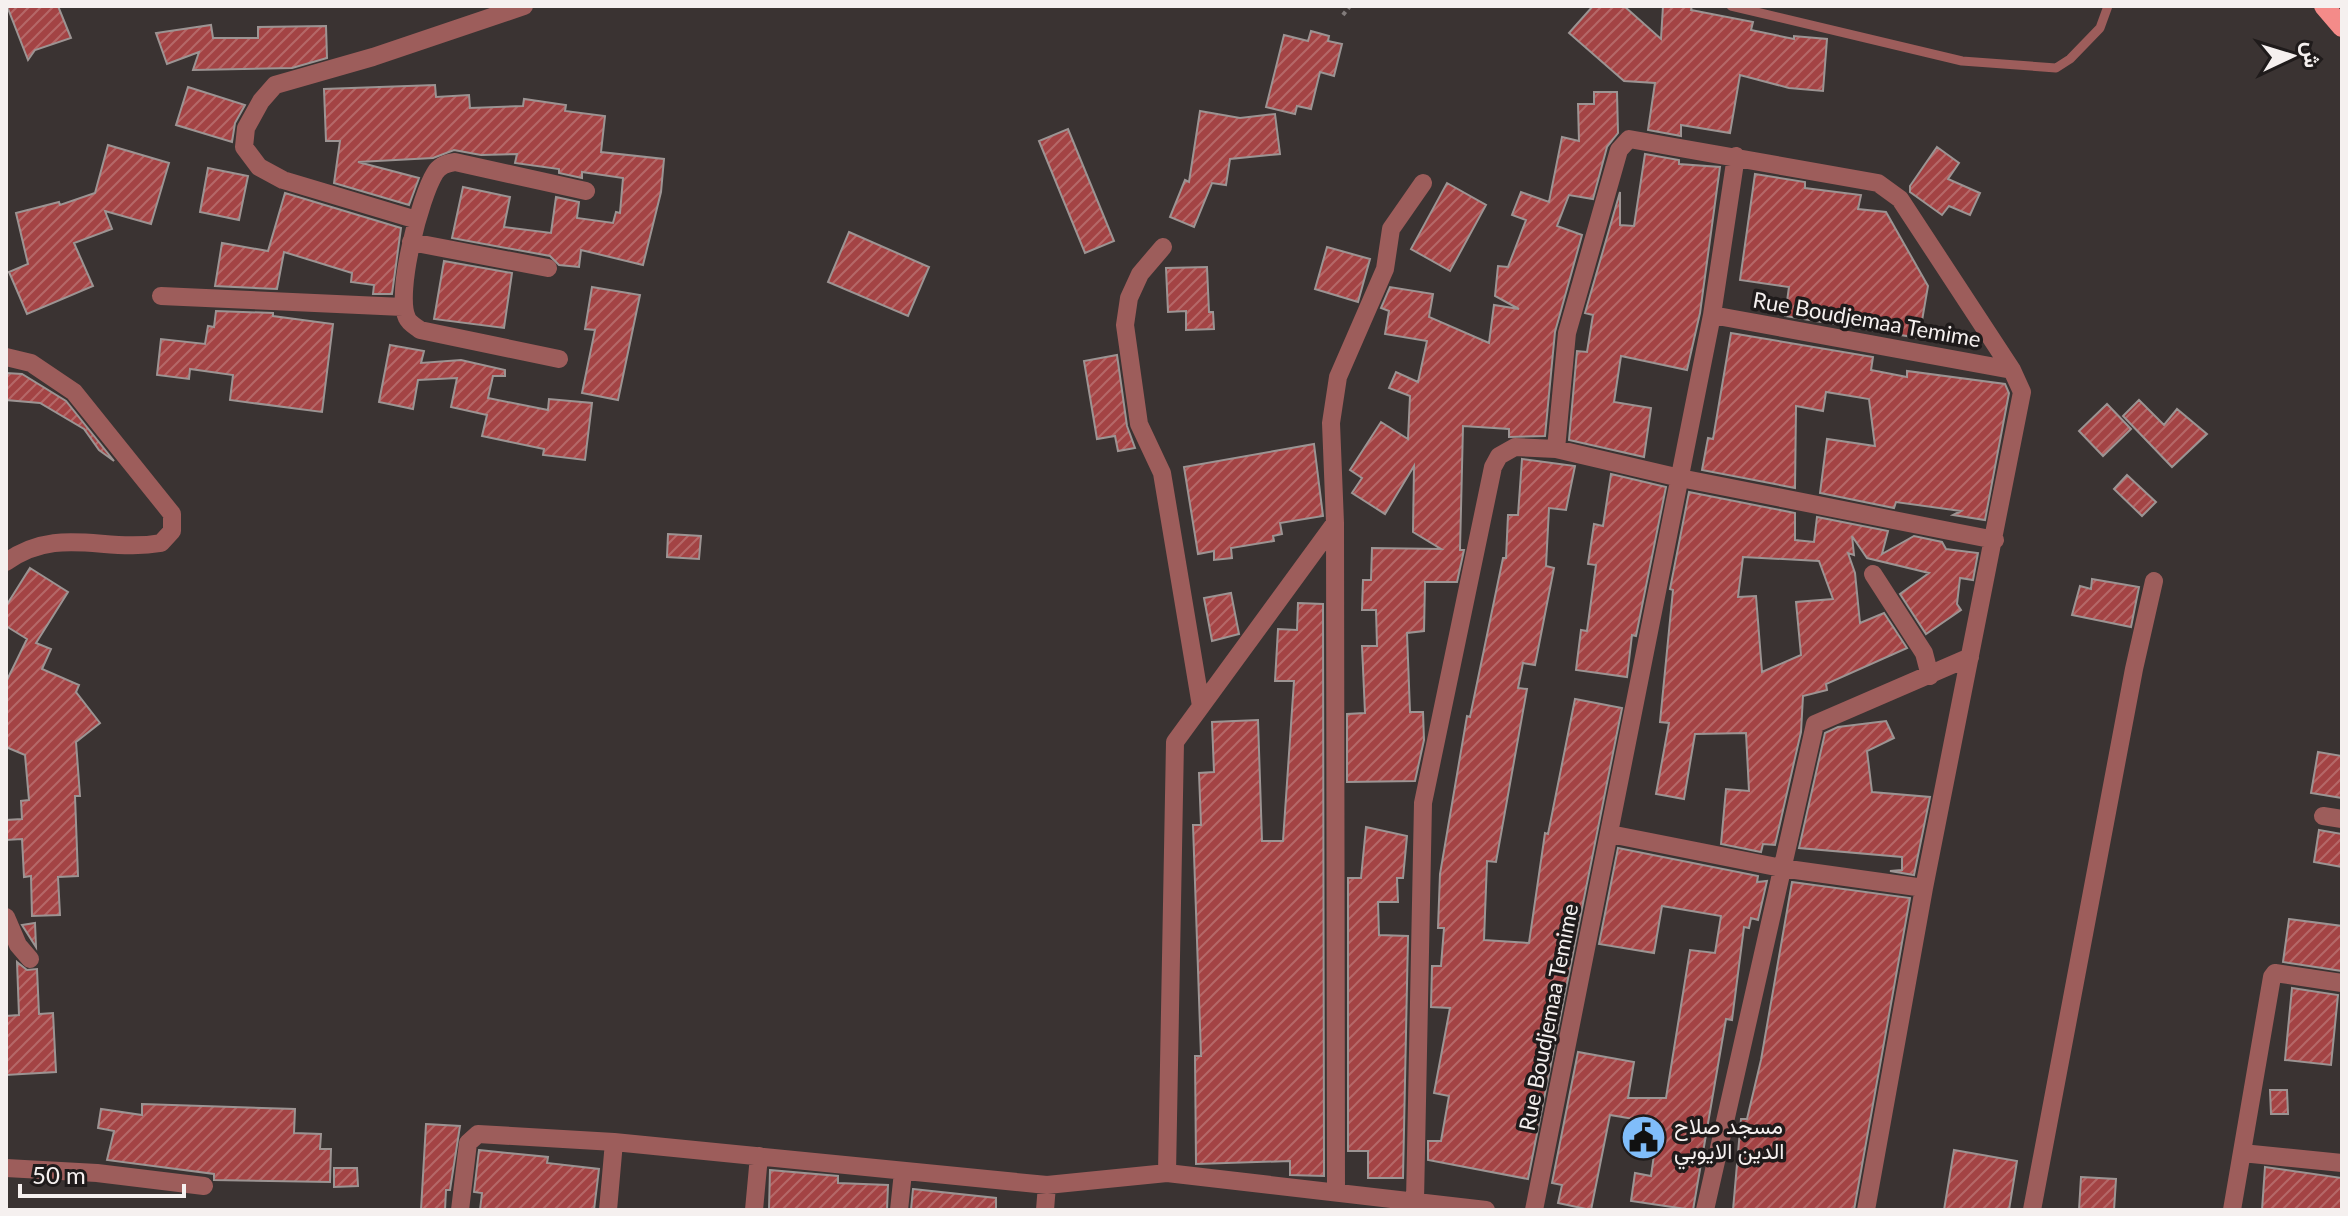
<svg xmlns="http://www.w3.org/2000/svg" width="2348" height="1216" viewBox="0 0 2348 1216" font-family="Lato,Vazirmatn,sans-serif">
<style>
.building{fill:url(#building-hatch);stroke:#9c9493;stroke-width:2;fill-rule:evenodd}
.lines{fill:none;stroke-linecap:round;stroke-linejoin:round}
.path{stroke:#817b7a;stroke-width:4;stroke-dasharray:4 4;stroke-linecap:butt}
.service{stroke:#9d5d5b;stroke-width:9}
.minor{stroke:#9d5d5b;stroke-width:18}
.primary{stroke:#f48b89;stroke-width:20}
.labels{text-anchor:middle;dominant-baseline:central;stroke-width:7;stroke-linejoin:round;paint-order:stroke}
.street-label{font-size:22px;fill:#f5f0ef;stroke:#1f1b1b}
.poi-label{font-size:22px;fill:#f5f0ef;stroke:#1f1b1b;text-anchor:start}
</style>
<defs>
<pattern id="building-hatch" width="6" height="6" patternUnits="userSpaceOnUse" patternTransform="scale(2)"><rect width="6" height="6" fill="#a34344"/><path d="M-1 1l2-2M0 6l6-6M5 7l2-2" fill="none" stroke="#b56868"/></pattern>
</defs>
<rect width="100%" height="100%" fill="#3a3332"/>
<path class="building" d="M7 6H58L71 38 35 50 28 60Z
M1593 6H1624L1661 39 1663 6H1692L1691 10 1753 22 1751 30 1794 39V36L1827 39 1823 91 1789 88 1740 75 1730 133 1681 125V136L1648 130 1655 83 1624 81 1569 33Z
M211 25 213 38H258V27L326 26 327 58 292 68 193 70 199 52 167 64 156 33Z
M1311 31 1329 36 1328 41 1342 44 1334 76 1320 72 1311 109 1297 106 1295 114 1266 107 1284 35 1308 41Z
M435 85 436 97 469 95 470 108 523 106 524 99 566 105 565 111 605 116 601 152 664 159 661 192 643 265 581 250 579 267 559 265 550 256 452 238 463 187 510 197 504 227 551 233 556 197 579 202 577 218 613 223 616 212 620 213 623 178 582 172V178L559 173V169L515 163 517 154 481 155 454 150 433 158 358 162 419 178 409 205 334 183 340 141H326L324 89Z
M188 87 245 105 235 123 232 142 176 125Z
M1594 92H1617L1618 133 1607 147 1593 199 1569 195 1557 226 1582 235 1555 332 1545 436 1509 437V429L1463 426 1460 550H1464L1457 582H1425L1424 631 1407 633 1410 712H1423L1424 740 1415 781 1347 782V714L1365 713 1362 646H1377L1376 610H1362L1363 580H1371L1372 548 1441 549 1413 532 1414 466 1385 514 1352 493 1362 478 1350 470 1381 422 1408 439 1410 396 1389 388 1396 372 1418 382 1427 341 1385 334 1389 311 1381 308 1390 287 1433 294 1429 317 1489 343 1494 305 1519 309 1495 296 1498 266 1508 267 1526 220 1512 215 1521 192 1549 202 1562 137 1579 141 1578 104H1594Z
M1200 111 1240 118 1275 114 1280 154 1230 159 1226 185 1212 183 1194 227 1170 217 1185 180 1189 182Z
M1068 129 1114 241 1085 253 1039 141Z
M108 145 169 163 151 224 105 211 112 229 74 243 93 286 27 314 9 272 28 264 16 213 59 202 60 205 95 193Z
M1937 147 1959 163 1948 179 1980 193 1970 215 1949 206 1942 215 1910 192V186Z
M1645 154 1679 160V164L1720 167 1700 313 1687 370 1621 356 1614 402 1651 408 1644 457 1569 440 1577 351 1587 352 1593 315 1585 313 1620 192V225L1634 226Z
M208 168 248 176 239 220 200 212Z
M1755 174 1805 182V188L1861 195 1858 209 1886 212 1928 286 1919 338 1785 316 1789 287 1740 280Z
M1447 183 1486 205 1450 271 1411 249Z
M285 193 401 228 392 294H373L374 285 351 282 352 273 284 252 277 289 215 286 222 243 268 251Z
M849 232 929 267 908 316 828 282Z
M1327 247 1370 259 1358 302 1315 289Z
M444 261 512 273 504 328 434 319Z
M1207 267 1209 312H1213L1214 329 1186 330V311L1168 312 1166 268Z
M592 287 640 295 618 400 582 393 595 330 585 329Z
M216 311 273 313V316L333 324 322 412 230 400 233 375 190 369 189 379 157 375 161 339 205 344 208 326 214 327Z
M1731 333 1873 357 1871 370 1907 377V371L2005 384 2009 393 1985 520 1953 515 1961 511 1896 502 1894 508 1820 493 1827 439 1875 446 1869 399 1826 392 1823 411 1796 406 1795 488 1702 470 1708 438 1713 439Z
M390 345 424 351 421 363 461 360 505 370V376H493L488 398 548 410 549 399 592 403 585 460 543 455 544 449 482 436 487 415 451 407 457 378 418 380 413 409 379 402Z
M1117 355 1127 426 1135 448 1118 451 1115 436 1097 439 1084 361Z
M6 373 22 374 66 401 114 461 99 450 84 429 40 403 6 400Z
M2139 400 2164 425 2177 409 2207 434 2172 467 2123 416Z
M2107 404 2131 429 2103 456 2079 431Z
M1314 444 1323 516 1280 523 1282 534 1273 536 1274 541 1231 548 1232 558 1214 560V551L1198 554 1184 467Z
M1522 459 1575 466 1566 510 1549 508 1546 566 1554 568 1535 665 1523 663 1518 688 1527 689 1496 862 1487 861 1484 940 1529 943 1545 833 1548 834 1575 699 1622 708 1528 1179 1428 1160V1141H1441L1449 1096 1434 1093 1450 1008 1431 1007 1432 966H1441L1444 928H1438L1440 874 1467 716 1470 717 1503 558H1506L1508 515H1518Z
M1611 474 1666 487 1636 636 1632 635 1627 677 1576 670 1581 630 1587 631 1596 565 1588 564 1594 524 1603 526Z
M2127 475 2156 502 2142 516 2114 489Z
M1689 492 1795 513V540L1814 542 1817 517 1888 531 1882 554 1914 536 1942 542 1946 549 1978 553 1973 580 1960 578 1957 604 1961 610 1926 634 1900 594 1929 573 1867 558 1852 536 1854 555 1848 553 1855 573 1860 623 1884 613 1907 648 1826 684 1827 690 1803 696 1801 732 1775 845 1763 844 1761 852 1721 844 1726 789 1749 791 1746 733 1695 734 1684 799 1656 794 1669 723 1660 722 1673 590 1670 589ZM1743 557 1819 561 1833 599 1796 602 1801 655 1762 672 1756 596 1738 597Z
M668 534 701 536 699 559 667 557Z
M30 568 68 592 36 643 51 649 42 669 79 685 76 692 100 723 76 742 80 796H75L78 876 58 877 60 915 32 916 31 876 24 877 22 839 6 840V820L22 819 21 801 29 800 25 755 6 747V682L27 639 6 626V606Z
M2092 579 2139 587 2131 627 2072 615 2080 586 2091 589Z
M1231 593 1239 634 1212 641 1204 598Z
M1298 603 1323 604 1324 1176 1290 1175V1161L1196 1164 1195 1056H1201L1193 825H1201L1199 773 1214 772 1212 722 1258 720 1262 841H1283L1294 681H1275L1278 629 1297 630Z
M1886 721 1894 738 1867 751 1872 792 1930 797 1914 875 1890 871 1902 870V857L1799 848 1825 733 1838 727Z
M2318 752 2342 756V798L2311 793Z
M1366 827 1407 836 1403 878H1397L1398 902H1378L1379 935 1408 936 1403 1178H1368V1151H1348V878H1361Z
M2319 830 2342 834V867L2314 862Z
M1618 848 1758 876 1757 882 1767 881 1758 920 1751 918 1749 928 1744 927 1732 1020 1726 1019 1693 1210 1631 1201 1635 1173 1651 1176 1658 1127H1646V1121L1610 1115 1591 1210 1558 1203 1562 1185 1552 1183 1578 1052 1634 1062 1628 1098H1666L1690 950 1715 953 1721 916 1662 906 1654 953 1599 944Z
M1792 882 1910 898 1854 1210H1733L1741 1119H1747L1761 1060Z
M2289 919 2342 926V971L2283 962Z
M35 923 36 947 22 925Z
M17 962 27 970 37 969 39 1014 53 1013 56 1072 6 1075V1016L19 1015Z
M2292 988 2338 995 2331 1065 2285 1060Z
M2270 1090H2287L2288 1114H2271Z
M142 1104 295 1109 294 1133 321 1134 320 1149H331L330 1182 214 1180V1174L107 1160 114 1131 98 1128 101 1109 142 1115Z
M426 1124 460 1126 450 1190H446L445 1210H421Z
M479 1150 548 1157 547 1163 599 1169 594 1210H480L482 1193 474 1192Z
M1954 1150 2017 1161 2009 1210H1944Z
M2265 1167 2342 1178V1210H2262Z
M334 1168H357L358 1186 334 1187Z
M770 1170 838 1176V1183L888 1185 887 1210H769Z
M2081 1177 2116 1179 2114 1210H2079Z
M913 1189 996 1198V1210H911Z"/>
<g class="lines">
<path class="path" d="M1343 15 1350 6"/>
<path class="service" d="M1731 6 1962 61 2056 68 2070 59 2100 28 2108 6"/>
<path class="minor" d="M417 220 283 180 259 167 244 147 246 128 261 101 275 85 373 57 524 6
M411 242 548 268
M1163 247 1140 274 1129 298 1125 325 1139 424 1162 473 1201 706
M161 296 403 307
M1712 315 2012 370
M6 357 31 363 74 392 172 514V531L161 543C105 553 58 525 6 562
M559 359 420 330C415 326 409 323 407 318 395 293 420 197 435 173 439 166 447 163 455 162L586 191
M1556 449 1567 333 1619 150 1629 139 1878 183 1900 199 2012 370 2022 392 1924 888 1866 1210
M1873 574 1924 653 1930 676
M2323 816 2342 819
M1610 834 1781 868 1924 888
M6 917 18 945 30 959
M2242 1153 2342 1163
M6 1168 97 1173 204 1186
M1167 1173 1175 742 1335 523
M1336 1190 1335 523 1331 423 1338 377 1385 269 1391 229 1423 183
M1415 1201 1423 803 1493 467 1499 456 1515 447 1556 449 1680 478 1995 540
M460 1210 468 1143 478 1134 614 1142 1047 1185 1167 1173 1486 1210
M608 1210 614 1142
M754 1210 759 1156
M899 1210 903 1172
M1045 1210 1047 1185
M1534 1210 1712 315 1736 156
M1705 1210 1815 724 1970 657
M2032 1210 2134 669 2154 581
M2232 1210 2272 977 2275 973 2342 983"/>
<path class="primary" d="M2324 6 2342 27"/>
</g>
<defs>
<symbol id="civic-disc" viewBox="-11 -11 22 22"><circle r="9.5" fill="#80bdfa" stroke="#1f1b1b"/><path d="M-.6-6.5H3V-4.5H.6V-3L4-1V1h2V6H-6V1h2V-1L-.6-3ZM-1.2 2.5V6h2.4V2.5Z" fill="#111"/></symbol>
</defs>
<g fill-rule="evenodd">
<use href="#civic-disc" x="1618" y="1112" width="51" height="51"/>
</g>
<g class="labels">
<g class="street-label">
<text transform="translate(1867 319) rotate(10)">Rue Boudjemaa Temime</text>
<text transform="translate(1548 1017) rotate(-79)">Rue Boudjemaa Temime</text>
</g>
<g class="poi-label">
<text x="1674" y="1125">مسجد صلاح<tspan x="1674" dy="25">الدين الايوبي</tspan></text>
</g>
</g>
<rect width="2348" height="1216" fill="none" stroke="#f5f0ef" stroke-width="16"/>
<g transform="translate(2292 56) rotate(86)" stroke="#1f1b1b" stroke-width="6" paint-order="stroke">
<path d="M0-6L14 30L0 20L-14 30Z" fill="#f5f0ef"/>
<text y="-12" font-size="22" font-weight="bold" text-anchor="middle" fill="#f5f0ef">ش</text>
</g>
<path d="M20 1184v12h164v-12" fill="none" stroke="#f5f0ef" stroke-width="4"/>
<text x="32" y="1184" font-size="24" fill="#f5f0ef" stroke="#1f1b1b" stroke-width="6" paint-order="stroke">50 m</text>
</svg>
